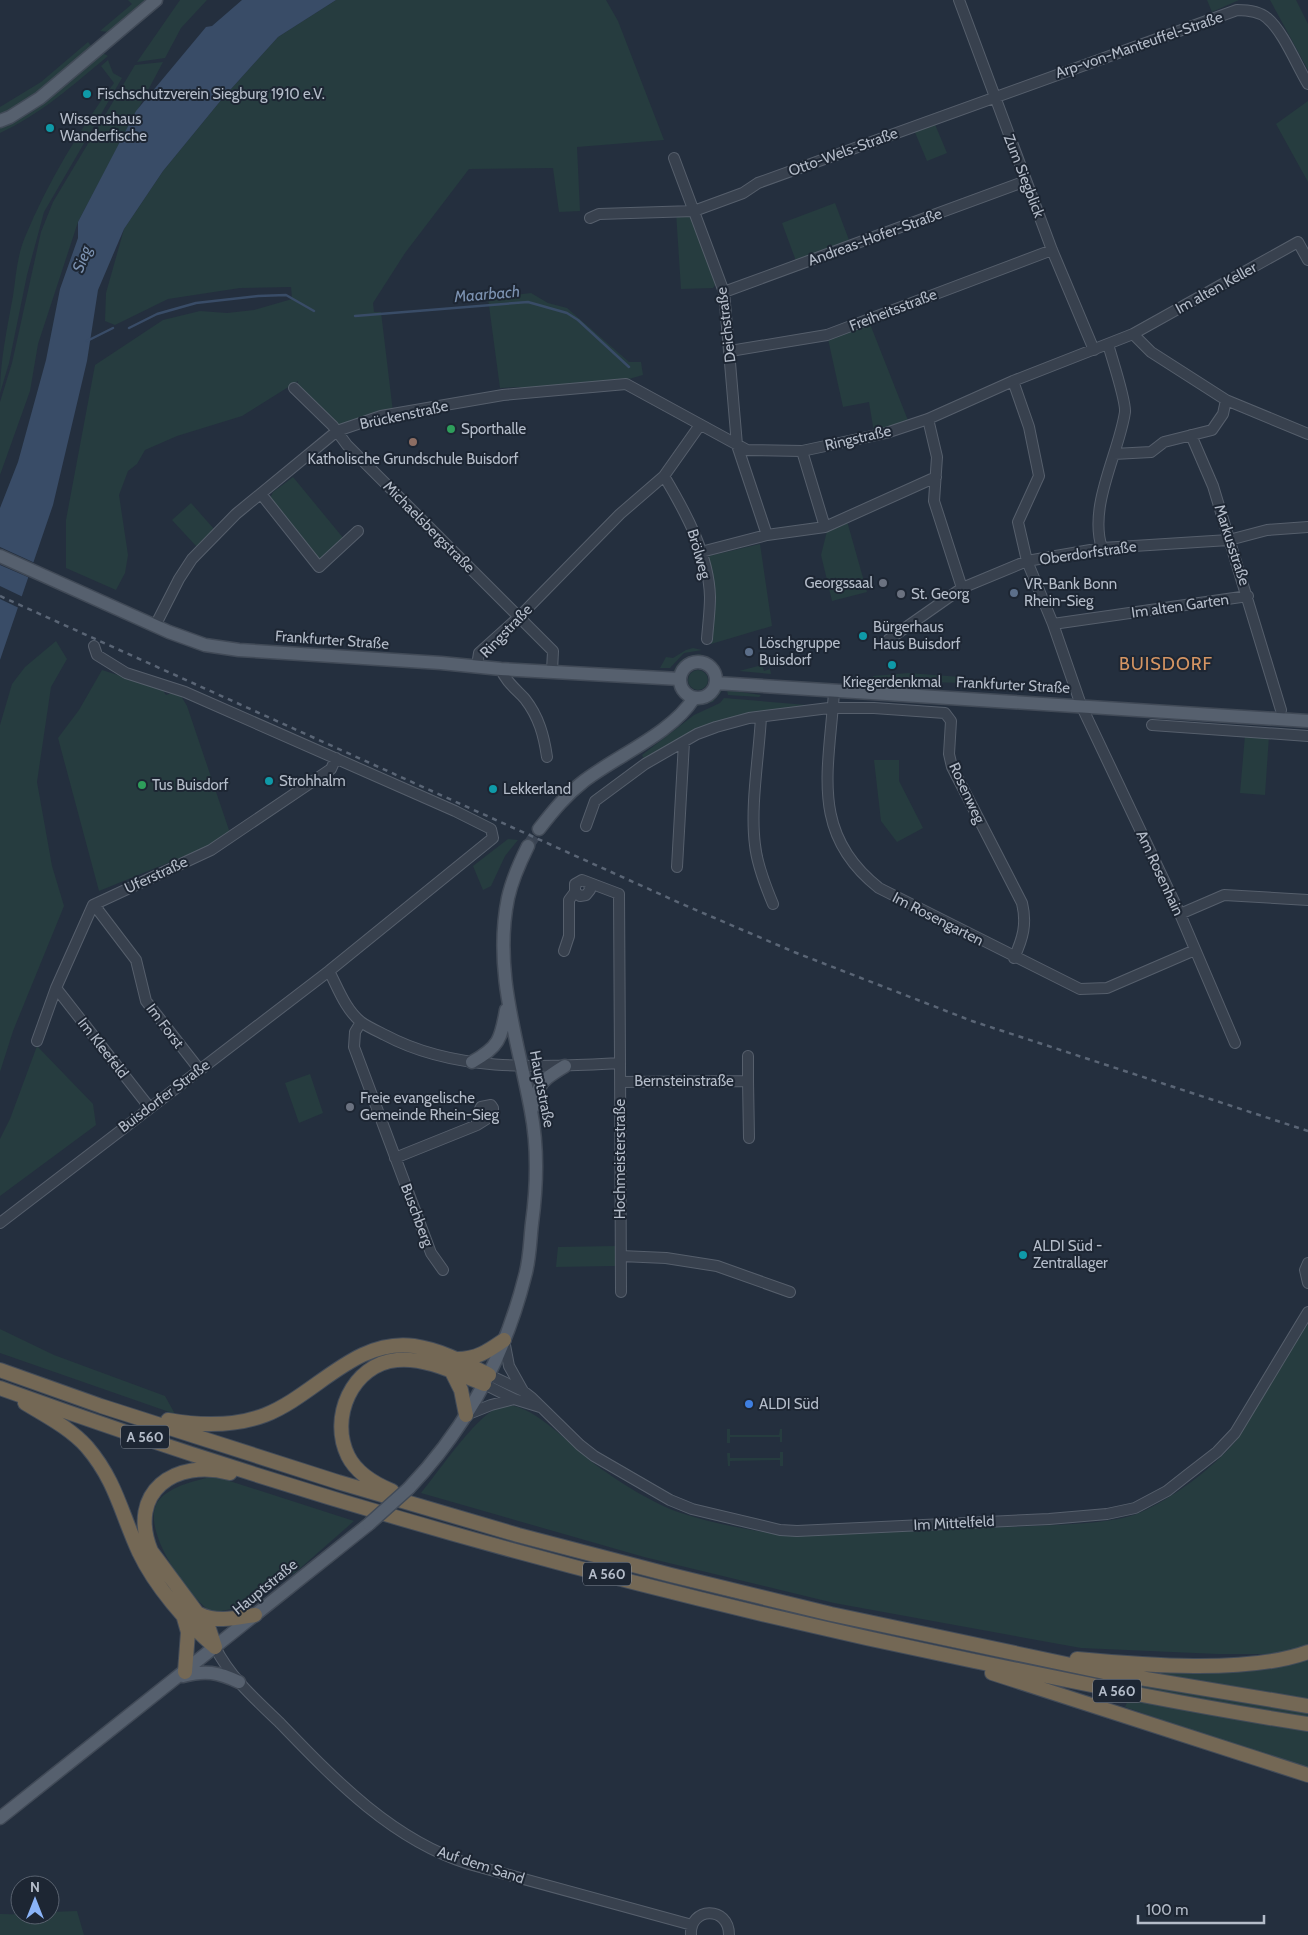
<svg xmlns="http://www.w3.org/2000/svg" width="1308" height="1935" viewBox="0 0 1308 1935" font-family="Cabin,sans-serif">
<style>
.green{fill:#263c3f}
.water{fill:#394c67}
.pier{fill:#242f3e}
.lines{fill:none;stroke-linecap:round;stroke-linejoin:round}
.stream{stroke:#394c67;stroke-width:2.5}
.major-tunnel{stroke:#3a4453;stroke-width:12;stroke-dasharray:12 6;stroke-linecap:butt}
.minor-casing{stroke:#565f6c;stroke-width:12}
.major-casing{stroke:#414a57;stroke-width:15}
.highway-casing{stroke:#434c59;stroke-width:16}
.minor{stroke:#38414e;stroke-width:10}
.major{stroke:#56606e;stroke-width:12}
.highway{stroke:#746855;stroke-width:14}
.rail{stroke:#5a6575;stroke-width:2.5;stroke-dasharray:5 5;stroke-linecap:butt}
.major-bridge-casing{stroke:#414a57;stroke-width:15;stroke-linecap:butt}
.major-bridge{stroke:#56606e;stroke-width:12}
.culture-dot{fill:#0f9aa8;stroke:#1d2633;stroke-width:2}
.leisure-dot{fill:#2e9e5b;stroke:#1d2633;stroke-width:2}
.education-dot{fill:#8d6e63;stroke:#1d2633;stroke-width:2}
.worship-dot{fill:#6b7280;stroke:#1d2633;stroke-width:2}
.service-dot{fill:#5c6f8a;stroke:#1d2633;stroke-width:2}
.shop-dot{fill:#3f7fe0;stroke:#1d2633;stroke-width:2}
.labels{text-anchor:middle;dominant-baseline:central;stroke-width:4;stroke-linejoin:round;paint-order:stroke}
.shield{fill:#1d2633;stroke:#878f9c;stroke-width:1}
.shield-label{font-size:14px;font-weight:bold;fill:#b4bcc9}
.street-label{font-size:15px;fill:#b4bcc9;stroke:#1d2633}
.poi-label{font-size:15px;fill:#b4bcc9;stroke:#1d2633;text-anchor:start}
.water-label{font-size:16px;font-style:italic;fill:#7c92b1;stroke:#1d2633}
.quarter-label{font-size:18px;letter-spacing:1px;fill:#d59563;stroke:#1d2633}
</style>
<rect width="100%" height="100%" fill="#242f3e"/>
<path class="green" d="M128 0H150L108 32 100 31 132 4Z
M180 0H207L181 28 165 58 137 62Z
M336 0H606L618 21 664 140 577 147 580 211 559 212 553 168 469 169 405 253 373 303 374 312H381L393 412 337 427 297 387 298 381 242 416 177 436 145 450 137 464 128 471 119 495 128 555 125 573 116 590 66 568V520L95 365 163 320 200 311 227 313 254 310 292 299 291 287 240 288 168 299 115 325 105 321 106 293 124 229 163 171 222 99 278 37Z
M1207 0H1239L1212 12Z
M1270 0H1296L1308 24V70Z
M88 42 92 47 46 88 0 116V107L41 82Z
M101 52 108 56C73 85 41 114 0 133V126Z
M108 60 113 73 122 78 44 212 27 275 9 363 0 393C0 361 7 329 13 296 16 276 17 256 25 237 48 182 79 130 114 83L101 66Z
M163 62 78 222 38 344 30 391 0 475V402L12 363 41 232 53 202 135 65Z
M1308 101V182L1276 124Z
M934 122 947 153 927 161 914 130Z
M835 203 849 240 796 261 782 223Z
M676 212 690 215 716 284 713 288 681 289Z
M531 293 548 303 567 308 629 362H641L643 375 622 381 522 389 520 387 500 388 488 298Z
M870 324 909 423 874 432 869 402 843 407 828 339Z
M293 477 344 539 319 561 270 498 273 492Z
M191 503 214 529 197 547 172 520Z
M847 521 867 592 832 601 821 555 827 531Z
M760 544 772 626 711 644 712 626 706 560 709 556Z
M56 641 67 659 51 687 37 782 52 866 64 906 13 1031 0 1072V725L12 684 25 667Z
M693 648 702 650 684 653 670 668H660L666 657 673 658 686 650Z
M702 654 674 671C678 658 690 655 702 654Z
M762 665 764 671 770 669 771 674 739 671Z
M688 680a10 10 0 1 1 20 0a10 10 0 1 1-20 0Z
M102 670 162 689 166 695 178 691 187 706 230 833 202 849 99 891 58 738 79 710Z
M908 673 961 677V683L873 680V676Z
M727 690 761 695 759 697 728 695Z
M722 691 713 702 697 706 705 699Z
M724 698 819 706 762 711 701 727 644 759 642 755 694 715 720 703Z
M1245 735 1269 736 1265 795 1240 793Z
M874 760H899V781L923 828 897 842 881 821Z
M508 839 518 840 505 856 491 886 483 890 473 866Z
M37 1046 93 1104 96 1125 0 1196V1139L10 1119Z
M310 1074 323 1113 299 1123 285 1083Z
M616 1246V1266L556 1267 558 1247Z
M1308 1323V1646L1281 1654H1218L1081 1648 834 1603 644 1557 421 1493C438 1473 478 1412 502 1406 529 1399 572 1447 592 1462 614 1479 655 1505 681 1513 714 1524 750 1530 784 1535 860 1532 936 1529 1012 1527 1043 1525 1112 1525 1139 1513 1172 1499 1213 1468 1236 1441Z
M0 1329 54 1355 165 1396 175 1414 0 1353Z
M727 1429H730V1435H779L780 1429H782V1442H780V1437H730V1443H727Z
M780 1452H783V1466H780V1460L730 1461V1466H728L727 1453H730V1458H780Z
M214 1476 354 1521 296 1572 240 1607 213 1613C190 1600 137 1526 159 1500 172 1485 196 1481 214 1476Z
M1308 1657V1771L1125 1707 1140 1671Z
M77 1911 84 1935H0V1914L50 1915V1912Z"/>
<path class="water" d="M242 0H336L278 37 222 99 163 171 124 229 98 290 87 361 53 505 0 660V508L18 462 46 360 60 289 78 238V222L136 111 206 27 212 26Z"/>
<path class="pier" d="M0 547 35 563 30 578 0 565Z
M0 586 23 597 19 608 0 599Z"/>
<g class="lines">
<path class="stream" d="M355 316 528 302 567 313 578 320 629 367
M129 328 157 314 196 303 258 296 286 295 314 311
M87 341 113 328"/>
<path class="major-tunnel" d="M528 846 539 829"/>
<defs>
<path id="minor" d="M959 0 1052 250 1094 350
M674 158 724 292 737 445 767 535
M590 218 599 214 694 211 743 193 758 183 1237 10C1247 10 1259 11 1267 18 1283 31 1297 66 1308 84
M724 292 1026 181
M1133 334 1298 242 1308 260
M730 351 827 335 1052 250
M1013 381 1029 427 1039 476 1018 522 1027 561 1053 624 1081 705 1180 914 1235 1043
M294 388 333 426 347 445 553 651 552 671
M928 419 937 457 934 501 962 588
M1191 435 1213 486 1281 710
M802 451 825 527
M1114 454 1151 452 1164 442 1212 430 1223 414 1226 400
M664 476C685 511 709 555 710 597 710 611 708 625 707 639
M261 494 319 567 358 531
M1102 548C1088 506 1119 453 1125 412 1126 400 1112 359 1108 344
M701 552 767 535 825 527 936 477
M1053 624 1248 596
M155 626 179 579 192 559 236 514 337 431 381 416 503 395 626 384 747 450 802 451 886 433 928 419 1013 381 1133 334 1151 352 1226 400 1308 434
M888 640 962 588 1027 561 1102 548 1229 540 1267 530 1308 527
M477 666 479 653 519 617 620 514 664 476 700 425
M501 669C505 681 517 690 525 699 539 717 544 736 547 757
M834 692C829 770 809 833 879 888L1080 989 1107 988 1195 950
M761 717C759 756 750 806 755 845 757 864 765 885 773 904
M1152 725 1308 736
M586 826 595 801 645 764 697 734 716 727 749 718 829 708H874L945 713 951 721 949 754 952 767 1022 903C1027 924 1023 938 1014 958
M677 867 684 742
M589 884 590 890 586 895 580 896 575 892V884L582 880 619 894
M97 903 98 910 136 960 146 1001 199 1069
M1180 914 1224 895 1308 900
M564 951 569 936V900L575 892
M329 971C338 988 345 1009 361 1022 368 1027 377 1031 385 1035 456 1073 541 1067 620 1063L619 894
M56 988 150 1108
M361 1022 355 1032 354 1047 431 1253 443 1270
M37 1041 56 988 93 905 211 850 331 769 336 758
M748 1056V1081
M620 1063 621 1292
M620 1082 748 1081 749 1138
M395 1158 477 1125 493 1115V1108L491 1105 481 1107 477 1115V1125
M0 1223 329 971 493 838 491 829 455 811 185 692 126 673 97 655 94 646
M621 1256 666 1258 717 1266 790 1292
M1308 1263 1305 1270 1308 1283
M504 1340 509 1366 523 1391
M489 1375 523 1391 532 1398 580 1445 594 1456 670 1500 692 1509 780 1530 797 1531 1049 1519 1107 1514 1135 1508 1167 1491 1186 1476 1217 1452 1235 1433 1308 1312
M484 1384 514 1399 540 1407
M466 1415 491 1405 514 1399
M215 1647C230 1677 255 1699 279 1722 334 1779 392 1840 469 1864L692 1925
M691 1935C689 1907 729 1905 729 1935"/>
<path id="major" d="M0 121 10 117 40 98 156 0
M0 556 169 632 205 645 239 650 441 663 501 669 680 679
M680 680a18 18 0 1 1 36 0a18 18 0 1 1-36 0Z
M716 683 1308 721
M539 829C553 811 566 795 584 781 618 755 671 734 694 698
M472 1062C499 1047 501 1039 506 1010
M532 1109C540 1082 540 1081 565 1066
M409 1488C466 1428 505 1356 525 1276 530 1259 530 1240 532 1223 537 1186 538 1147 531 1111 518 1040 493 971 508 898 512 880 520 862 528 846
M183 1676C205 1670 218 1672 239 1682
M0 1818 369 1524"/>
<path id="highway" d="M457 1359C477 1359 488 1351 504 1340
M0 1370 101 1406 338 1482 518 1535 671 1575 831 1614 1104 1672 1308 1706
M452 1372 461 1390 466 1415
M0 1388C315 1502 646 1593 974 1661 1085 1684 1196 1707 1308 1724
M25 1403C46 1416 70 1428 87 1447 116 1481 121 1513 139 1552 155 1586 187 1623 215 1647
M168 1420C201 1426 233 1427 265 1415 316 1395 355 1338 414 1346 441 1350 465 1363 489 1375
M392 1491C375 1484 357 1474 348 1456 329 1418 352 1364 397 1360 426 1357 458 1374 484 1384
M199 1614C217 1623 236 1618 255 1615
M184 1618 188 1632 185 1672
M215 1647 209 1629 151 1551C127 1492 175 1458 230 1473
M1077 1659C1141 1665 1248 1674 1308 1652
M992 1673 1308 1775"/>
</defs>
<use href="#minor" class="minor-casing"/>
<use href="#major" class="major-casing"/>
<use href="#highway" class="highway-casing"/>
<use href="#minor" class="minor"/>
<use href="#major" class="major"/>
<use href="#highway" class="highway"/>
<path class="rail" d="M0 596 682 904 794 952 972 1021 1308 1131"/>
<defs>
<path id="major-bridge" d="M369 1524 409 1488"/>
</defs>
<use href="#major-bridge" class="major-bridge-casing"/>
<use href="#major-bridge" class="major-bridge"/>
</g>
<g class="culture-dot">
<circle cx="87" cy="94" r="5"/>
<circle cx="50" cy="128" r="5"/>
<circle cx="863" cy="636" r="5"/>
<circle cx="892" cy="665" r="5"/>
<circle cx="269" cy="781" r="5"/>
<circle cx="493" cy="789" r="5"/>
<circle cx="1023" cy="1255" r="5"/>
</g>
<g class="leisure-dot">
<circle cx="451" cy="429" r="5"/>
<circle cx="142" cy="785" r="5"/>
</g>
<circle class="education-dot" cx="413" cy="442" r="5"/>
<g class="worship-dot">
<circle cx="883" cy="583" r="5"/>
<circle cx="901" cy="594" r="5"/>
<circle cx="350" cy="1107" r="5"/>
</g>
<g class="service-dot">
<circle cx="1014" cy="593" r="5"/>
<circle cx="749" cy="652" r="5"/>
</g>
<circle class="shop-dot" cx="749" cy="1404" r="5"/>
<g class="labels">
<g class="shield">
<rect x="121" y="1425.5" width="48" height="23" rx="4"/>
<rect x="583" y="1562.5" width="48" height="23" rx="4"/>
<rect x="1093" y="1679.5" width="48" height="23" rx="4"/>
</g>
<g class="shield-label">
<text x="145" y="1437">A 560</text>
<text x="607" y="1574">A 560</text>
<text x="1117" y="1691">A 560</text>
</g>
<g class="street-label">
<text transform="translate(1139 45) rotate(-19)">Arp-von-Manteuffel-Straße</text>
<text transform="translate(843 152) rotate(-20)">Otto-Wels-Straße</text>
<text transform="translate(1024 176) rotate(69)">Zum Siegblick</text>
<text transform="translate(875 237) rotate(-20)">Andreas-Hofer-Straße</text>
<text transform="translate(1216 288) rotate(-29)">Im alten Keller</text>
<text transform="translate(893 310) rotate(-21)">Freiheitsstraße</text>
<text transform="translate(726 325) rotate(-97)">Deichstraße</text>
<text transform="translate(404 415) rotate(-12)">Brückenstraße</text>
<text transform="translate(858 438) rotate(-13)">Ringstraße</text>
<text transform="translate(429 527) rotate(45)">Michaelsbergstraße</text>
<text transform="translate(1232 545) rotate(72)">Markusstraße</text>
<text transform="translate(1088 553) rotate(-8)">Oberdorfstraße</text>
<text transform="translate(699 554) rotate(74)">Brölweg</text>
<text transform="translate(1180 606) rotate(-8)">Im alten Garten</text>
<text transform="translate(506 631) rotate(-46)">Ringstraße</text>
<text transform="translate(332 640) rotate(4)">Frankfurter Straße</text>
<text transform="translate(1013 685) rotate(3)">Frankfurter Straße</text>
<text transform="translate(967 793) rotate(65)">Rosenweg</text>
<text transform="translate(1160 873) rotate(65)">Am Rosenhain</text>
<text transform="translate(156 875) rotate(-25)">Uferstraße</text>
<text transform="translate(938 919) rotate(27)">Im Rosengarten</text>
<text transform="translate(165 1026) rotate(53)">Im Forst</text>
<text transform="translate(103 1048) rotate(52)">Im Kleefeld</text>
<text x="684" y="1081">Bernsteinstraße</text>
<text transform="translate(542 1089) rotate(79)">Hauptstraße</text>
<text transform="translate(164 1096) rotate(-37)">Buisdorfer Straße</text>
<text transform="translate(620 1159) rotate(-90)">Hochmeisterstraße</text>
<text transform="translate(417 1215) rotate(69)">Buschberg</text>
<text transform="translate(954 1523) rotate(-3)">Im Mittelfeld</text>
<text transform="translate(265 1587) rotate(-39)">Hauptstraße</text>
<text transform="translate(481 1865) rotate(18)">Auf dem Sand</text>
</g>
<g class="poi-label">
<text x="97" y="94">Fischschutzverein Siegburg 1910 e.V.</text>
<text x="60" y="119">Wissenshaus<tspan x="60" dy="17">Wanderfische</tspan></text>
<text x="461" y="429">Sporthalle</text>
<text x="413" y="459" text-anchor="middle">Katholische Grundschule Buisdorf</text>
<text x="873" y="583" text-anchor="end">Georgssaal</text>
<text x="1024" y="584">VR-Bank Bonn<tspan x="1024" dy="17">Rhein-Sieg</tspan></text>
<text x="911" y="594">St. Georg</text>
<text x="873" y="627">Bürgerhaus<tspan x="873" dy="17">Haus Buisdorf</tspan></text>
<text x="759" y="643">Löschgruppe<tspan x="759" dy="17">Buisdorf</tspan></text>
<text x="892" y="682" text-anchor="middle">Kriegerdenkmal</text>
<text x="279" y="781">Strohhalm</text>
<text x="152" y="785">Tus Buisdorf</text>
<text x="503" y="789">Lekkerland</text>
<text x="360" y="1098">Freie evangelische<tspan x="360" dy="17">Gemeinde Rhein-Sieg</tspan></text>
<text x="1033" y="1246">ALDI Süd -<tspan x="1033" dy="17">Zentrallager</tspan></text>
<text x="759" y="1404">ALDI Süd</text>
</g>
<g class="water-label">
<text transform="translate(82 259) rotate(-69)">Sieg</text>
<text transform="translate(487 294) rotate(-5)">Maarbach</text>
</g>
<g class="quarter-label">
<text x="1166" y="664">BUISDORF</text>
</g>
</g>
<g transform="translate(35 1900)"><circle r="24" fill="#1d2633" stroke="#59626f"/>
<path d="M0-4L9 19L0 12L-9 19Z" fill="#8ab4f8"/>
<text y="-8" font-size="14" font-weight="bold" text-anchor="middle" fill="#b4bcc9">N</text>
</g>
<path d="M1138 1915v8h126v-8" fill="none" stroke="#b4bcc9" stroke-width="2.5"/>
<text x="1146" y="1915" font-size="15" fill="#b4bcc9" stroke="#1d2633" stroke-width="4" paint-order="stroke">100 m</text>
</svg>
